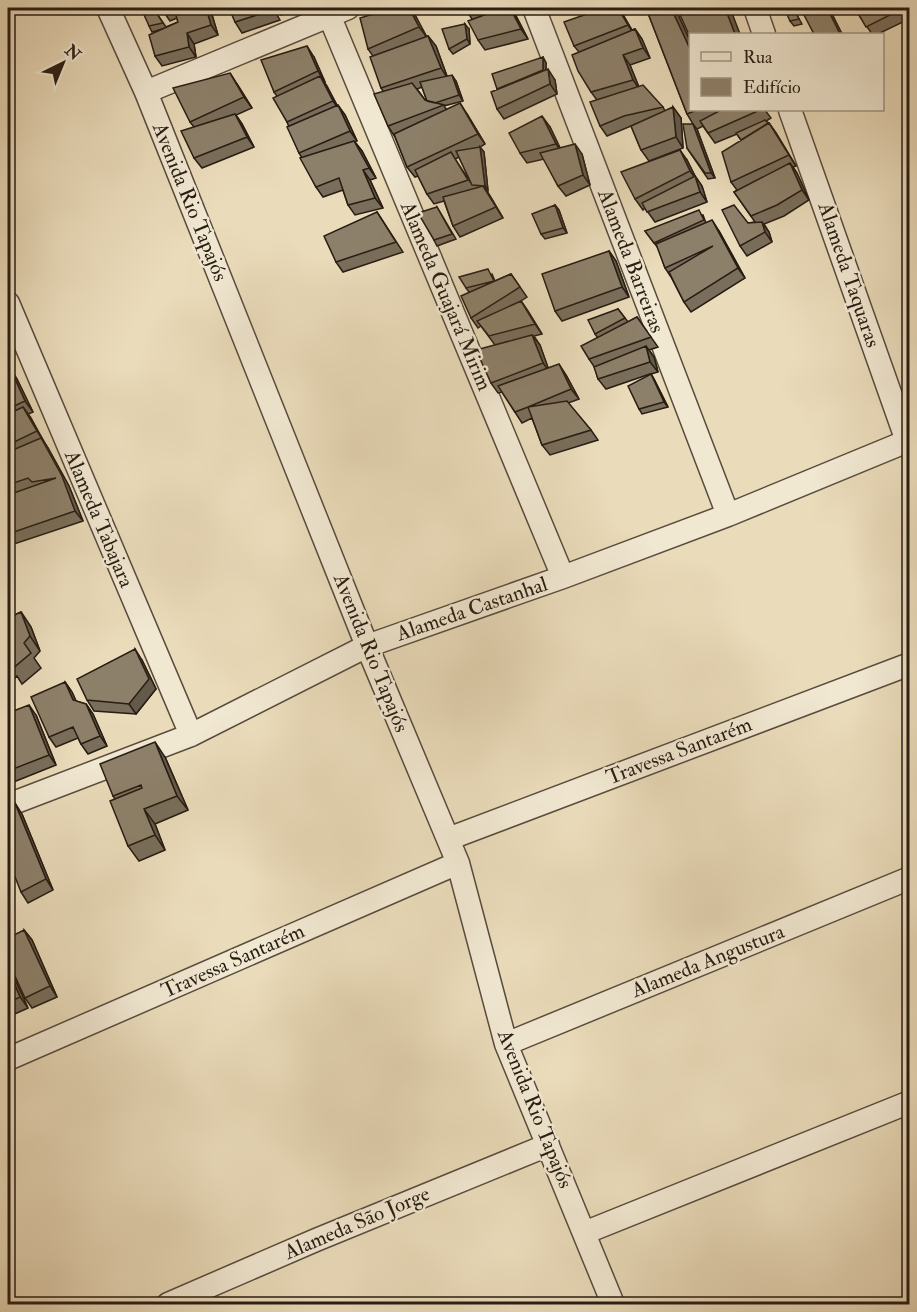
<svg xmlns="http://www.w3.org/2000/svg" width="917" height="1312" viewBox="0 0 917 1312" font-family="'IM FELL Double Pica',serif">
<style>
.lines{fill:none;stroke-linecap:round;stroke-linejoin:round}
.street-casing{stroke:#584c3d;stroke-width:25}
.street{stroke:#f1e8d2;stroke-width:22}
.wall{fill:#796e5b;stroke:#281d13;stroke-width:1.5;fill-rule:evenodd}
.shaded-wall{fill:#635a4a;stroke:#281d13;stroke-width:1.5}
.building{fill:#8d806a;stroke:#281d13;stroke-width:1.5}
.labels{text-anchor:middle;dominant-baseline:central;stroke-width:5;stroke-linejoin:round;paint-order:stroke}
.street-label{font-size:21px;fill:#281d13;stroke:#f1e8d2}
</style>
<rect width="100%" height="100%" fill="#eadbba"/>
<filter id="stains"><feTurbulence type="fractalNoise" baseFrequency=".00333" numOctaves="4"/><feColorMatrix values="0 0 0 0 .2 0 0 0 0 .09 0 0 0 0 .02 0 0 0 .5 -.17"/></filter>
<radialGradient id="worn" r=".72"><stop offset=".6" stop-color="#630" stop-opacity="0"/><stop offset="1" stop-color="#630" stop-opacity=".3"/></radialGradient>
<g class="lines">
<defs>
<path id="street" d="M108 8 146 92 367 646 458 863 506 1044 613 1304
M534 8 728 515
M755 8 764 34
M329 15 563 577
M146 92 348 8
M790 110 907 441
M8 303 191 735
M8 805 191 735 367 646 563 577 728 515 910 440
M448 839 910 664
M506 1044 910 878
M8 1059 458 863
M584 1233 910 1102
M168 1304 316 1240 548 1145"/>
</defs>
<use href="#street" class="street-casing"/>
<use href="#street" class="street"/>
</g>
<path class="wall" d="M153 8 166 27 178 22 177 18 170 21 161 8H210L218 35 194 44 196 57 162 66 155 56 162 29 152 32 149 26Z
M273 8 280 20 242 33 235 22Z
M276 8H308L281 15Z
M393 8H410L414 13 426 37 428 36 436 46 447 76 456 81 463 101 444 106 447 110 467 114 485 144 480 147 484 152 488 191H487L503 218 460 237 453 226 444 201 434 204 427 194 418 176 415 177 407 167 395 137 388 126 383 91 381 88 373 56 368 49ZM422 87 427 101 425 100 417 89ZM459 157 471 183 455 159Z
M437 8H449L439 10Z
M465 8H510L516 16 528 39 485 50 478 40 472 19Z
M646 8H675L690 41V110H765L771 118 766 121 769 123 776 133 796 166 793 167 797 173 809 200 784 216 764 224 769 232 772 242 747 256 740 246 748 223 755 222 734 192 737 190 731 182 741 140 737 134 715 143 703 126 697 129 715 178 708 179 687 148 693 124 687 114Z
M793 8 802 24 794 26 790 21Z
M802 8H835L830 10 842 34H814Z
M860 8H901L907 20 878 34H872L859 15Z
M905 8H909V14Z
M622 13 632 30 635 29 642 39 650 58 630 65 639 87 663 107 665 111 673 107 681 118 683 148 649 161 641 150 631 126 607 136 600 126 597 100 591 92 579 52 574 46Z
M469 29 470 44 453 54 449 49Z
M314 57 325 82H324L337 105 345 115 357 141 355 142 362 151 376 178 370 180 383 208 355 215 348 205 343 190 323 197 316 187 302 158 299 153 277 96 274 92Z
M543 57 546 63V70L555 80 557 94 504 119 497 109V89Z
M237 84 252 108 236 115 242 124 254 147 202 168 194 158V127L190 122Z
M550 127 560 148 582 154 590 185 566 196 558 186 544 159 527 163 520 153Z
M687 160 695 176 702 186 707 202 655 222 645 208 643 210 635 199Z
M555 205 559 210 567 233 545 239 541 234Z
M437 207 456 239 437 246 434 240Z
M377 212 403 252 343 272 336 262Z
M703 215 706 223 719 231 745 278 691 312 684 302 671 277 665 268 658 248 645 231Z
M609 251 616 261 629 297 562 321 555 311Z
M492 274 495 281 511 274 527 297 521 301 542 334 534 336 540 345 548 368 566 375 579 399 568 403 591 430 598 440 550 455 542 445 532 418 522 423 502 392 498 393 491 383 495 345 481 326 478 328 471 318 469 292 466 288Z
M618 309 628 322 637 317 658 347 649 350 654 357 658 372 651 374 654 379 668 407 642 414 639 409 650 374 606 389 598 379 595 368 589 359 598 338 595 334Z
M10 368 17 379 33 412 28 414 48 448 69 486 83 521 8 546V369Z
M21 612 31 627 40 651 34 658 41 668 22 684 17 676 8 685V618Z
M142 660 156 689 136 714 94 711 87 700Z
M65 682 72 692 76 701 86 704 93 714 107 746 88 754 81 744 78 738 56 747 49 737Z
M8 690 15 711 36 715 56 765 11 783 8 778Z
M165 757 188 810 155 824 165 850 139 861 128 846 115 799 113 796Z
M22 814 53 890 28 903 21 892Z
M24 930 32 940 57 997 32 1008 25 998Z
M8 964 28 1008 8 1017Z"/>
<path class="shaded-wall" d="M206 8H210L218 35 211 25Z
M409 8 414 13 427 37 419 27Z
M510 8 516 16 528 39 521 29Z
M618 8 622 13 635 36 628 25Z
M671 8H675L690 41V49Z
M725 8H730L740 34H735Z
M827 8H829L842 34H840Z
M899 8H901L907 20 900 10Z
M465 24 469 29 470 44 467 39Z
M635 29 642 39 650 58 643 48Z
M187 33 194 44 196 57 189 47Z
M428 36 436 46 448 79 441 68Z
M307 46 314 57 325 82 318 71Z
M623 55 630 65 640 90 633 80Z
M543 57 546 63V75L543 70Z
M548 69 555 80 557 94 550 84Z
M230 73 237 84 252 108 244 97Z
M452 75 456 81 463 101 459 95Z
M320 76 327 86 340 111 333 101Z
M460 103 467 114 485 144 478 134Z
M338 105 345 115 357 141 350 131Z
M673 107 681 118 683 148 676 137Z
M235 114 242 124 254 147 247 137Z
M542 116 550 127 563 154 556 144Z
M769 123 776 133 796 166 789 155Z
M693 124 697 129 715 178 711 173Z
M354 141 362 151 376 178 369 168Z
M575 144 582 154 590 185 583 175Z
M480 147 484 152 488 191 485 186Z
M680 150 687 160 695 176 702 186 707 202 700 192 696 179 690 171Z
M790 163 797 173 809 200 802 190Z
M363 170 370 180 383 208 375 198Z
M483 186 490 196 503 218 496 207Z
M555 205 559 210 567 233 563 228Z
M712 220 719 231 745 278 738 268Z
M762 222 769 232 772 242 765 232Z
M609 251 616 261 629 297 622 287Z
M521 301 528 311 542 334 535 324Z
M532 335 540 345 550 373 543 363Z
M646 346 654 357 658 372 650 362Z
M559 364 566 375 579 399 571 389Z
M10 368 17 379 33 412 25 401Z
M651 374 654 379 668 407 664 402Z
M23 407 31 418 44 442 37 431Z
M41 438 48 448 69 486 83 521 75 511Z
M21 612 31 627 40 651 30 636Z
M135 649 142 660 156 689 136 714 129 704Z
M65 682 72 692 80 710 73 700Z
M8 690 17 718 8 704Z
M86 704 93 714 107 746 100 736Z
M29 705 36 715 56 765 49 755Z
M155 742 165 757 188 810 177 796Z
M15 803 22 814 53 890 46 879Z
M144 809 155 824 165 850 155 835Z
M24 930 32 940 57 997 50 986Z
M8 964 28 1008 20 997 8 969Z"/>
<path class="building" d="M141 8H153L163 23 149 26Z
M161 8H171L163 11Z
M177 8H206L211 25 187 33 189 47 155 56 149 35 178 22 174 9Z
M229 8H272L273 10 235 22Z
M393 8H409L419 27 368 49 360 18Z
M503 8H510L521 29 478 40 468 21Z
M604 8H618L628 25 574 46 564 22Z
M646 8H671L690 49V110H697L687 114Z
M677 8H725L735 34H690V37Z
M784 8H793L799 19 790 21Z
M811 8H827L840 34H814L803 13Z
M860 8H899L900 10 866 27 859 15Z
M465 24 467 39 449 49 442 29Z
M635 29 643 48 623 55 633 80 591 92 578 71 572 55Z
M428 36 441 68 381 88 370 57Z
M307 46 318 71 274 92 261 60Z
M543 57V70L497 89 492 74Z
M548 69 550 84 497 109 491 92Z
M230 73 244 97 190 122 173 88Z
M452 75 459 95 435 103 427 101 420 82Z
M320 76 333 101 287 122 273 98Z
M412 83 425 100 444 105 388 126 374 94Z
M643 85 663 107 624 116 600 126 590 102Z
M460 103 478 134 407 167 394 134Z
M338 105 350 131 299 153 287 127Z
M673 107 676 137 641 150 631 126Z
M721 110H760L708 133 700 121Z
M235 114 247 137 194 158 181 131Z
M542 116 556 144 520 153 509 133Z
M765 120 768 123 741 140 736 133Z
M769 123 789 155 731 182 722 152Z
M683 124H693L711 173H705L687 148Z
M354 141 369 168 363 170 375 198 348 205 339 178 316 187 300 158Z
M575 144 583 175 558 186 540 153Z
M480 147 485 186 472 185 456 151Z
M680 150 690 171 635 199 621 172Z
M451 152 468 180 427 194 415 170Z
M790 163 802 190 777 205 751 216 734 192Z
M695 176 700 192 647 212 642 203Z
M483 186 496 207 453 226 443 197Z
M555 205 563 228 541 234 532 214Z
M734 205 748 223 762 222 765 232 740 246 722 210Z
M437 207 452 234 434 240 418 213Z
M699 210 704 220 654 243 645 231Z
M377 212 396 242 336 262 324 236Z
M712 220 738 268 684 302 669 272 713 246 665 268 656 244Z
M609 251 622 287 555 311 542 274Z
M488 269 494 281 466 288 459 277Z
M511 274 520 287 471 318 461 296Z
M521 301 535 324 489 336 477 321Z
M618 309 625 318 595 334 588 320Z
M637 317 651 337 589 359 581 346Z
M532 335 543 363 491 383 476 350Z
M646 346 650 362 598 379 594 367Z
M559 364 571 389 528 407 567 401 591 430 542 445 528 407 515 412 498 386Z
M10 368 25 401 8 409V369Z
M651 374 664 402 639 409 628 386Z
M23 407 37 431 8 445V414Z
M41 438 62 476 75 511 8 534V495L56 478 32 482 28 478 8 485V452Z
M21 612 30 636 24 643 31 653 12 669 8 662V618Z
M135 649 149 679 129 704 87 700 77 679Z
M65 682 73 700 86 704 100 736 81 744 73 727 49 737 31 697Z
M29 705 49 755 8 771V713Z
M155 742 177 796 144 809 155 835 128 846 110 801 142 788 141 785 113 796 100 764Z
M15 803 46 879 21 892 8 859V807Z
M24 930 50 986 25 998 8 961V938Z
M8 969 20 997 8 1003Z"/>
<g class="labels">
<g class="street-label">
<text transform="translate(190 202) rotate(68)">Avenida Rio Tapajós</text>
<text transform="translate(631 261) rotate(69)">Alameda Barreiras</text>
<text transform="translate(849 275) rotate(71)">Alameda Taquaras</text>
<text transform="translate(446 296) rotate(67)">Alameda Guajará Mirim</text>
<text transform="translate(99 519) rotate(67)">Alameda Tabajara</text>
<text transform="translate(472 609) rotate(-19)">Alameda Castanhal</text>
<text transform="translate(371 653) rotate(68)">Avenida Rio Tapajós</text>
<text transform="translate(679 751) rotate(-21)">Travessa Santarém</text>
<text transform="translate(233 961) rotate(-24)">Travessa Santarém</text>
<text transform="translate(708 961) rotate(-22)">Alameda Angustura</text>
<text transform="translate(535 1109) rotate(68)">Avenida Rio Tapajós</text>
<text transform="translate(357 1223) rotate(-23)">Alameda São Jorge</text>
</g>
</g>
<rect width="917" height="1312" fill="none" stroke="#eadbba" stroke-width="30"/>
<rect x="9" y="9" width="899" height="1294" fill="none" stroke="#281d13" stroke-width="3"/>
<rect x="15" y="15" width="887" height="1282" fill="none" stroke="#281d13" stroke-width="1.5"/>
<rect x="689" y="33" width="195" height="78" fill="#f1e8d2" stroke="#a19786" stroke-width="1.5"/>
<rect x="701" y="52" width="30" height="9" fill="#f1e8d2" stroke="#a19786" stroke-width="1.5"/>
<text x="743" y="63" font-size="18" fill="#281d13">Rua</text>
<rect x="701" y="78" width="30" height="18" fill="#8d806a" stroke="#a19786" stroke-width="1.5"/>
<text x="743" y="93" font-size="18" fill="#281d13">Edifício</text>
<g transform="translate(63 63) rotate(43)" stroke="#f1e8d2" stroke-width="4.5" paint-order="stroke">
<path d="M0-4.5L10 22L0 15L-10 22Z" fill="#281d13"/>
<text y="-9" font-size="16" font-weight="bold" text-anchor="middle" fill="#281d13">N</text>
</g>
<rect width="100%" height="100%" filter="url(#stains)"/>
<rect width="100%" height="100%" fill="url(#worn)"/>
</svg>
